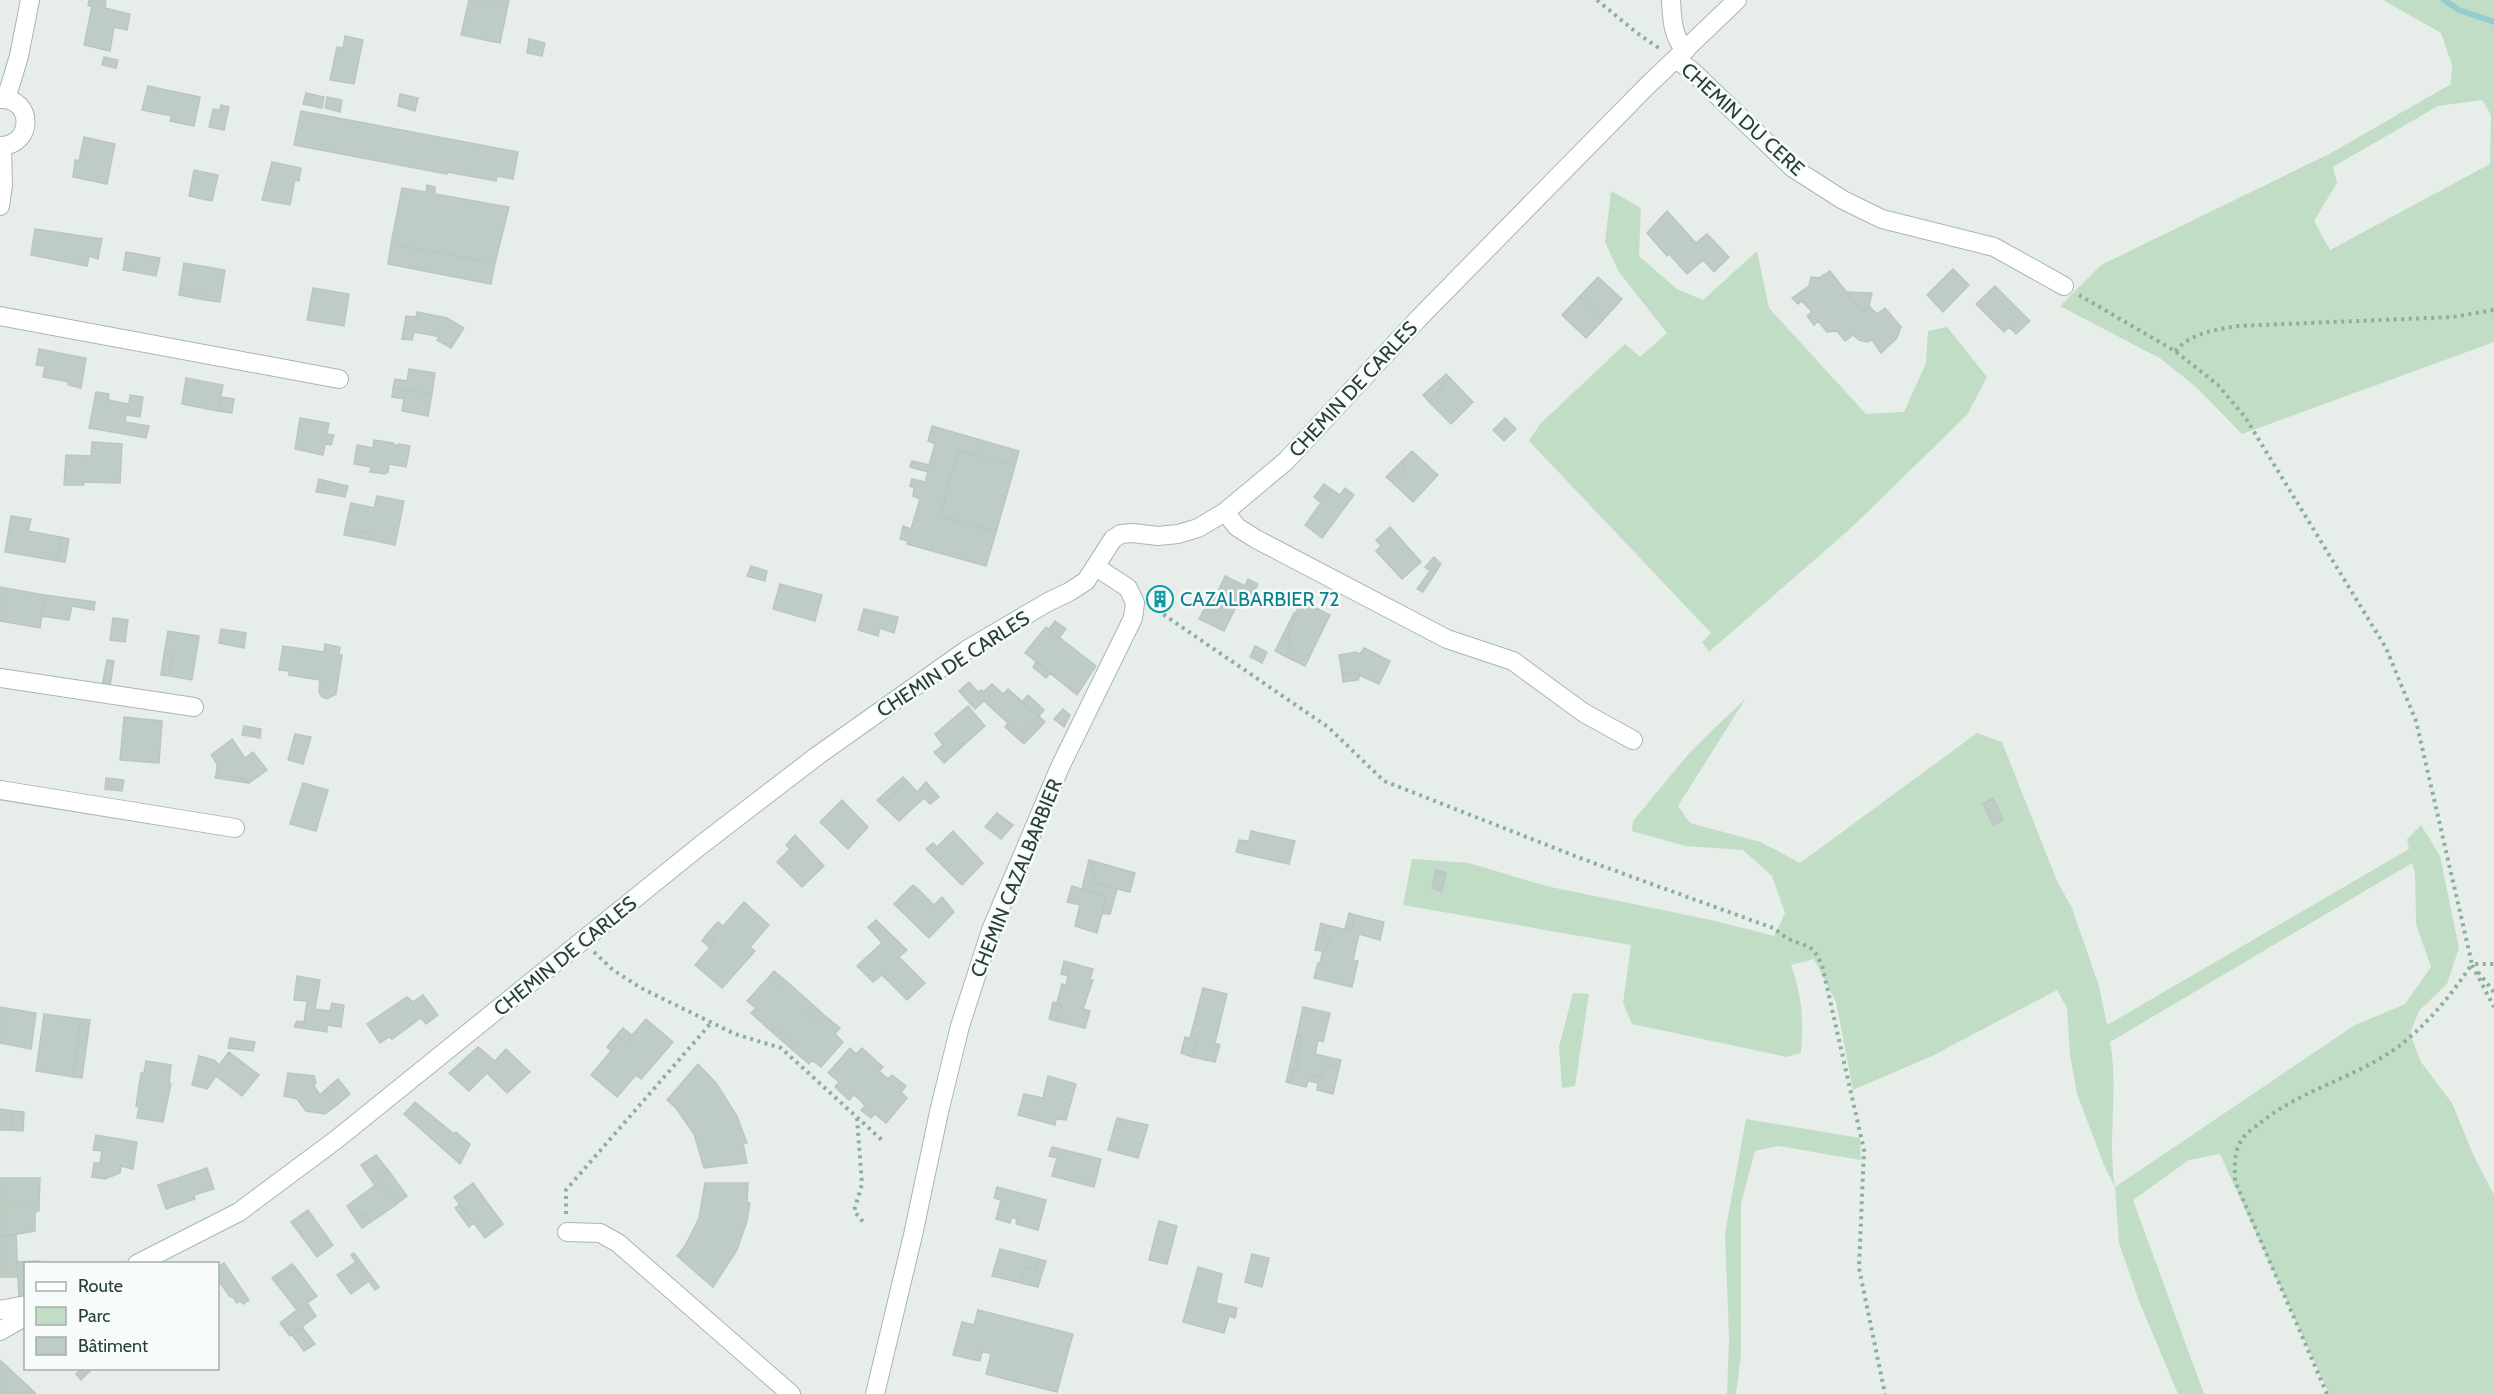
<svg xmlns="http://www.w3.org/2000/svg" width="2494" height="1394" viewBox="0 0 2494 1394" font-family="Cabin,sans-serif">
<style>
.green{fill:#c2ddc6;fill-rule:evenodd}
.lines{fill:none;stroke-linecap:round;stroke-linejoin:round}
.stream{stroke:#95cccd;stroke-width:6}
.building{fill:#bfccc5;stroke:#bac7c0;stroke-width:1.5}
.minor-casing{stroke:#aab6b0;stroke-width:20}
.path{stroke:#8aaf9e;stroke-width:4;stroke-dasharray:3 4.5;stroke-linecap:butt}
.minor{stroke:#fff;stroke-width:18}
.labels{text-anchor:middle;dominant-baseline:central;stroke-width:5;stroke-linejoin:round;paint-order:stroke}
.street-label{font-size:20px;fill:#273f35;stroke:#f7fbf9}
.culture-label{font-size:20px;fill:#0d838f;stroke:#f7fbf9;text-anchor:start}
</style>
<rect width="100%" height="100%" fill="#e7eeea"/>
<path class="green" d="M2383 0H2494V342L2242 434 2196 387 2161 359 2060 306 2101 265 2329 154 2451 84 2452 65 2441 33ZM2482 100 2491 115 2490 164 2330 250 2314 221 2337 183 2333 167 2438 106Z
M1611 191 1641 208 1639 256 1677 289 1703 300 1757 251 1769 308 1866 414 1904 412 1926 363 1928 331 1947 327 1987 377 1967 415 1851 528 1709 652 1702 642 1711 633 1529 441 1540 424 1625 344 1640 357 1667 333 1619 272 1605 242Z
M1746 698 1678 806 1690 823 1761 842 1800 863 1977 733 2002 742 2057 881 2072 908 2099 986 2107 1025 2409 849 2407 839 2421 825 2440 856 2459 948 2447 984 2419 1011 2410 1034 2421 1062 2452 1103 2473 1154 2494 1195V1394H2329L2220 1154 2189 1160 2133 1200 2204 1394H2178L2139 1301 2119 1243 2115 1187 2104 1165 2077 1094 2070 1055 2067 1008 2057 990 1932 1056 1853 1090 1836 1002 1814 959 1791 965C1802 996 1804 1020 1801 1053L1787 1057 1632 1024 1623 1003 1631 945 1403 905 1412 859 1469 863 1546 886 1711 920 1774 936 1785 913 1772 876 1743 850 1685 846 1632 831 1633 821 1691 751ZM2412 863 2415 873 2416 924 2431 967 2405 1004 2355 1025 2115 1187C2107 1139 2119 1090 2110 1042Z
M1573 993 1589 994 1575 1086 1562 1088 1559 1047Z
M1746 1119 1860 1138 1861 1160 1778 1146 1755 1151 1741 1204V1355L1736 1394H1727L1729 1338 1725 1233Z"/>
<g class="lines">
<path class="stream" d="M2444 0 2459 10 2494 22"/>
</g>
<path class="building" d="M89 0H106L105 8 130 14 127 30 114 27 110 51 84 45 92 6H88Z
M469 0H509L500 43 461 35Z
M345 36 363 40 354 84 330 80 337 47 343 48Z
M529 39 545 43 542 56 527 53Z
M104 57 118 60 116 68 102 65Z
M148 86 200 97 194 126 170 121 172 116 142 110Z
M306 93 324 97 322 108 303 104Z
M400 94 418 98 415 111 398 106Z
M327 97 342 100 340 112 325 108Z
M221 105 229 107 224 130 209 127 213 109 220 110Z
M301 111 518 152 513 179 497 176 496 181 447 172V174L294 145Z
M84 137 115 144 107 184 73 177 75 160 79 161Z
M272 162 301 168 299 181 295 180 290 205 262 200Z
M194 170 218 175 212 201 189 196Z
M427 185 435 187V194L509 207 495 263 391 244 402 188 426 192Z
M1667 211 1696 243 1707 234 1729 257 1714 272 1703 260 1687 274 1669 254 1667 256 1647 233Z
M35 229 102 239 98 259 89 256 87 266 31 255Z
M391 244 495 263 491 284 388 264Z
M126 252 160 258 156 276 123 270Z
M184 263 225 270 220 302 205 300 206 293 180 288Z
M1953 269 1969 285 1943 312 1927 295Z
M1830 271 1862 312 1869 306 1877 314 1885 308 1901 327 1897 338 1881 353 1872 340 1867 342 1859 340 1853 335 1845 341 1837 331 1827 332 1818 321 1814 325 1807 316 1812 312 1802 301 1798 304 1792 298 1809 286 1811 277 1819 278Z
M1598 277 1622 299 1603 320 1580 296Z
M1995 286 2030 321 2016 334 2009 327 2004 332 1976 304Z
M180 288 206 293 205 300 179 295Z
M313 288 349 294 344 326 307 320Z
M1847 292 1872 293 1869 306 1862 312Z
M1580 296 1603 320 1586 338 1562 315Z
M417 312 447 318 464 328 451 348 437 340 439 337 436 336 414 332 412 340 402 339 406 316 416 317Z
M39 349 86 358 81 388 68 385 69 382 43 377 45 366 36 365Z
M409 369 435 373 432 394 393 388 395 379 407 381Z
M1446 374 1449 377 1442 383 1443 387 1429 402 1423 395Z
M1449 377 1473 402 1451 424 1429 402Z
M186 378 223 385 218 411 182 404Z
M393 388 432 394 428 416 402 411 404 399 392 397Z
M96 392 109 394 108 400 129 404 130 395 143 397 140 417 126 415 125 422 149 426 146 438 89 428Z
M221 397 234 399 232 413 218 411Z
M300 418 329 423 327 434 334 435 331 445 325 444 323 455 295 449Z
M1505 418 1516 429 1504 441 1493 430Z
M932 426 1019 451 1015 466 958 450 940 516 996 532 986 566 907 544 908 541 900 539 903 526 911 529 920 499 913 496 914 488 910 486 912 479 925 482 928 472 910 467 912 461 929 465 935 444 928 441Z
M374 440 393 443 395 446 399 444 410 446 406 467 389 464 388 472 385 474 370 472 371 467 354 464 357 445 373 448Z
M92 442 122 444 120 483 83 482 84 485H64L66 455 91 456Z
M958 450 1015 466 996 532 940 516Z
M1412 451 1438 475 1413 502 1392 482 1407 467 1401 462Z
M1401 462 1407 467 1392 482 1386 477Z
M319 479 326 481 323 493 316 492Z
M326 481 348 486 345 497 323 493Z
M1324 484 1331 489 1321 503 1314 497Z
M1345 488 1354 495 1322 538 1305 525 1331 489 1340 495Z
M377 496 404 501 395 545 371 540 372 534 345 529 351 503 374 508Z
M11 516 31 519 28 531 61 537 57 561 5 552Z
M1390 527 1421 562 1402 579 1376 551 1381 546 1376 540Z
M345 529 372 534 371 540 344 535Z
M61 537 69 539 65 562 57 561Z
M1434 557 1441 564 1423 592 1417 589 1430 571 1425 567Z
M751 566 767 571 765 581 747 576Z
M1225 576 1245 586 1248 579 1258 584 1247 607 1238 603 1224 631 1199 619 1211 596 1215 598Z
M780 584 822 595 815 621 773 609Z
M0 587 45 595 40 628 0 621Z
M45 595 95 602 94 610 72 606 69 620 41 616Z
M1301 600 1330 615 1305 666 1286 657 1292 643 1289 641 1288 632Z
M864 609 898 617 894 633 880 628 878 636 858 630Z
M1294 613 1297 615 1288 632 1289 641 1292 643 1286 657 1275 651Z
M113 618 128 620 125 642 110 640Z
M1055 621 1066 629 1059 638 1049 629Z
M1046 627 1096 666 1077 695 1025 653Z
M221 629 246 633 244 648 219 643Z
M168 631 199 636 192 680 169 676 172 655 164 654Z
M325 644 340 647 339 655H342L336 694 327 699 322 697 319 692 320 680 289 675V671L279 670 283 646 324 652Z
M1255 646 1267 652 1262 663 1250 657Z
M1364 648 1390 661 1379 684 1352 672 1342 673 1339 655 1356 652 1360 654Z
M164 654 172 655 169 676 161 675Z
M107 660 114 661 110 686H102Z
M1036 662 1050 673 1046 678 1033 667Z
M1352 672 1360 675 1358 680 1343 682 1342 673Z
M969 682 978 692 981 690 983 692 992 684 1003 694 1008 689 1039 716 1021 735 984 701 975 709 959 691Z
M1028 695 1044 710 1039 716 1022 702Z
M968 706 985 726 944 763 934 752 943 745 935 734Z
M1063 709 1070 715 1064 727 1054 719Z
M1039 716 1045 722 1024 744 1005 727 1008 723 1021 735Z
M124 717 162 721 159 763 120 760Z
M244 726 261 729 260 738 242 735Z
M295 734 311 737 303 764 288 760Z
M232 739 245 758 253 752 267 770 249 783 245 779 216 775 217 764 211 755Z
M216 775 245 779 248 783 215 778Z
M903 777 907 781 882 805 877 800Z
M106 778 124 780 122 791 105 789Z
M907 781 917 792 926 782 939 797 930 804 924 798 899 821 882 805Z
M303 783 328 790 316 831 290 824Z
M1993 798 2003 820 1993 825 1983 804Z
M842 800 868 827 848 849 820 822Z
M997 813 1013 825 1001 839 985 827Z
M953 831 983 863 962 885 926 849 933 843 937 847Z
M1251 831 1295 841 1289 864 1236 852 1239 840 1249 841Z
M795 835 824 866 802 887 777 862 790 849 786 845Z
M1089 860 1093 861 1091 874H1096L1093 883 1117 889 1110 914H1102L1106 897 1082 889Z
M1093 861 1135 873 1130 892 1093 883 1096 874H1091Z
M1436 870 1446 873 1442 891 1432 888Z
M913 885 917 888 897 907 894 904Z
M1072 886 1106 897 1097 933 1075 926 1080 905 1067 902Z
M917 888 934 905 942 897 954 912 929 938 897 907Z
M744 902 769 925 750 947 755 951 722 988 695 965 715 942 707 934 718 922 723 926Z
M1349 913 1355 915 1351 931 1345 929Z
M1355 915 1384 922 1380 940 1359 934 1353 960 1358 961 1352 987 1314 978 1318 963H1320L1323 949 1326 950 1329 938 1323 937 1326 925 1351 931Z
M876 920 907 950 899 957 925 983 907 1000 882 975 873 982 857 966 882 943 868 927Z
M1321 923 1326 925 1323 937 1329 938 1326 950 1323 949 1322 951 1315 950Z
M707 934 715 942 710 948 702 941Z
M1064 961 1071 963 1068 976 1061 974Z
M1071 963 1093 969 1090 980H1093L1083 1009 1090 1011 1085 1028 1056 1021 1061 1004 1057 1003 1062 984 1066 985Z
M774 971 785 980 780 986 769 977Z
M297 976 320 980 315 1009 330 1011 332 1003 344 1005 341 1027 327 1025V1032L294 1027 297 1021 304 1022 307 1001 294 1000Z
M769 977 780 986 785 980 812 1004 807 1010 819 1021 824 1015 840 1028 835 1034 843 1042 821 1067 812 1060 809 1064 789 1047 793 1043 775 1027 771 1031 751 1013 756 1008 747 1001Z
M1203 988 1227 994 1215 1043 1220 1045 1215 1062 1192 1057 1197 1040 1190 1038Z
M423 995 438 1015 426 1024 421 1018 392 1039 389 1037 380 1043 367 1024 407 997 413 1002Z
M1053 1002 1061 1004 1056 1021 1049 1019Z
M812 1004 824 1015 819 1021 807 1010Z
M0 1007 36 1013 31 1049 0 1043Z
M1303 1007 1330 1013 1323 1042 1318 1040 1315 1054 1341 1060 1339 1068 1323 1064 1320 1077 1310 1075 1306 1087 1290 1083 1293 1070H1296L1298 1063 1295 1062 1301 1036 1297 1035Z
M44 1014 81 1019 73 1077 36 1071Z
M81 1019 90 1020 82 1078 73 1077Z
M646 1019 673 1042 641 1079 636 1075 617 1097 591 1075 611 1051 607 1047 617 1035 626 1042Z
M775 1027 793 1043 789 1047 771 1031Z
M623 1028 632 1035 626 1042 617 1035Z
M1297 1035 1301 1036 1295 1062 1298 1063 1296 1070H1293L1290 1083 1286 1082Z
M1185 1037 1197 1040 1192 1057 1181 1053Z
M230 1038 255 1042 253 1051 228 1048Z
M478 1047 495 1061 506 1049 530 1072 507 1093 487 1073 469 1091 449 1073Z
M850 1048 856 1054 862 1048 883 1067 879 1071 888 1079 892 1075 906 1086 901 1092 907 1098 886 1123 875 1114 871 1118 861 1110 865 1106 860 1100 854 1095 849 1100 835 1087 839 1082 828 1073Z
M229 1052 259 1075 242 1096 216 1076 207 1089 192 1085 199 1056 214 1060 219 1065Z
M146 1061 171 1065 169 1084H171L163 1122 137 1118 139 1107 136 1106 141 1073H144Z
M698 1064 716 1083 737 1116 747 1143H743L747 1163 704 1168 694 1134 676 1108 667 1100Z
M1323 1064 1339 1068 1333 1094 1317 1090 1318 1083 1308 1081 1310 1075 1320 1077Z
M288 1073 314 1076 316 1082 314 1086 320 1095 325 1090 337 1105 325 1114 306 1111 297 1099 284 1096Z
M1048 1076 1076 1084 1066 1120 1056 1119 1055 1125 1018 1115 1024 1094 1043 1098Z
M338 1079 350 1094 337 1105 325 1090Z
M415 1102 454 1134 456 1132 470 1144 460 1164 404 1114Z
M0 1109 13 1111 11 1130H0Z
M13 1111 24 1112 23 1131 11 1130Z
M1117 1118 1148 1125 1138 1158 1108 1150Z
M96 1135 137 1142 133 1169 121 1166 120 1173 105 1179 92 1177 94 1163H100L102 1151 93 1150Z
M1052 1147 1101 1159 1094 1187 1052 1176 1057 1158 1049 1156Z
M376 1155 388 1170 372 1181 361 1165Z
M207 1168 214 1189 194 1195 195 1199 166 1209 158 1185Z
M388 1170 407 1196 397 1204 381 1181 375 1186 372 1181Z
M0 1178H40L39 1204H0Z
M381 1181 397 1204 371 1222 364 1212 355 1218 347 1206Z
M473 1183 503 1224 485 1238 454 1197Z
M705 1183H748L747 1202 750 1203 747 1221 737 1250 713 1287 677 1256 685 1246 699 1218Z
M997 1187 1046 1200 1038 1230 1016 1224 1017 1219 1012 1217 1010 1223 996 1219 1001 1200 994 1198Z
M0 1204H39V1211L35 1212V1231L0 1237Z
M460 1204 474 1223 469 1227 455 1208Z
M308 1210 333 1245 317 1257 291 1222Z
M364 1212 371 1222 362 1228 355 1218Z
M1159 1221 1177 1226 1167 1264 1149 1260Z
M16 1234 18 1277H0V1237Z
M1000 1249 1039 1259 1036 1269 1026 1267 1021 1283 992 1276Z
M354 1253 379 1287 375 1290 351 1255Z
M1252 1254 1269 1258 1262 1287 1245 1282Z
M1038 1259 1046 1261 1038 1287 1021 1283 1026 1267 1036 1269Z
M40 1261V1264H26V1296L19 1297 17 1262Z
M356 1262 369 1281 351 1294 337 1275Z
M224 1263 249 1300 243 1304 240 1301 237 1303 232 1296 230 1297 221 1284 218 1286V1267Z
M292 1264 295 1267 275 1282 272 1278Z
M295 1267 317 1296 307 1303 316 1316 290 1336 280 1323 297 1310 275 1282Z
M1198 1267 1222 1274 1216 1303 1237 1308 1235 1318 1229 1316 1224 1333 1183 1322Z
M978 1310 1073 1334 1057 1392 986 1374 991 1354 982 1351 980 1361 953 1355 962 1322 974 1325Z
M302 1327 315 1344 304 1351 292 1335Z
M0 1360 29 1387 36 1394H0Z
M82 1368H93L81 1380 76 1374Z"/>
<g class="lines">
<defs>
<path id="minor" d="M1671 0C1672 17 1672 38 1686 50
M1676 59 1692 71 1793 168 1843 200 1882 219 1994 247 2064 286
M0 99C33 97 35 145 0 146
M6 99 19 56 30 0
M0 206 3 185 2 146
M0 316 339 379
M1225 512 1237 527 1256 539 1447 639 1513 661 1584 713 1633 740
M0 678 194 707
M0 790 235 828
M567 1232 600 1233 618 1243 791 1394
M137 1264 239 1212 337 1139 701 845 817 756 968 649 1048 602 1069 592 1086 581 1113 539 1121 534 1133 533 1158 536 1178 534 1198 528 1225 512 1286 461 1419 318 1646 87 1737 0
M0 1310 26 1305
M0 1331 26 1316
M875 1394 913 1235 939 1112 960 1026 991 930 1060 767 1133 618 1135 603 1128 588 1096 567"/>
</defs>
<use href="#minor" class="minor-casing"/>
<path class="path" d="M1597 0 1637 33 1660 49
M2079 295 2175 351 2218 385 2245 417 2386 648 2416 721 2472 964H2494
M2175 351C2192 333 2214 330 2237 326L2453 317 2494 310
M1151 606 1328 727 1384 781 1580 858 1773 928C1778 931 1783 936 1789 939 1808 948 1812 943 1822 965L1864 1150 1859 1268 1885 1394
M594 952 613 970 641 988 735 1034 781 1048 883 1141
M2472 965 2494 1007
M2478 972 2494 992
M857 1118 862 1184 854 1211 864 1223
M566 1214V1190L711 1023
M2327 1394 2235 1181C2235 1166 2233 1151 2243 1138 2247 1132 2255 1127 2260 1123 2303 1088 2360 1077 2403 1043 2430 1021 2452 994 2472 964"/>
<use href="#minor" class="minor"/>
</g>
<defs>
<symbol id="building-ring" viewBox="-11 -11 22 22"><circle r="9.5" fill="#f7fbf9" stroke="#0f9aa8" stroke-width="1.5"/><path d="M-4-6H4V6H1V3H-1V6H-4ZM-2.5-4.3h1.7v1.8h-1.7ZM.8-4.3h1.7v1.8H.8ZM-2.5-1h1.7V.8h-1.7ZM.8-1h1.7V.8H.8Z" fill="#0f9aa8"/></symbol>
</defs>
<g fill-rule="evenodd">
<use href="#building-ring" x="1145" y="584" width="30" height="30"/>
</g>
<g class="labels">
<g class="street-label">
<text transform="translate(1743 119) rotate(42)">CHEMIN DU CERE</text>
<text transform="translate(1353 389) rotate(-47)">CHEMIN DE CARLES</text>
<text transform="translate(953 664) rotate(-33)">CHEMIN DE CARLES</text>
<text transform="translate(1016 878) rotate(-68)">CHEMIN CAZALBARBIER</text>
<text transform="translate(565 956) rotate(-39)">CHEMIN DE CARLES</text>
</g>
<g class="culture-label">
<text x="1180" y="599">CAZALBARBIER 72</text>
</g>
</g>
<rect x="24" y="1262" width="195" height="108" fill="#f7fbf9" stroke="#a4b0ab" stroke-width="1.5"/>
<rect x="36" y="1282" width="30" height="9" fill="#ffffff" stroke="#a4b0ab" stroke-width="1.5"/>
<text x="78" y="1292" font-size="18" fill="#273f35">Route</text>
<rect x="36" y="1307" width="30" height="18" fill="#c2ddc6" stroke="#a4b0ab" stroke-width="1.5"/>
<text x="78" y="1322" font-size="18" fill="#273f35">Parc</text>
<rect x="36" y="1337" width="30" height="18" fill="#bfccc5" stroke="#a4b0ab" stroke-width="1.5"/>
<text x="78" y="1352" font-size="18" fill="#273f35">Bâtiment</text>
</svg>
